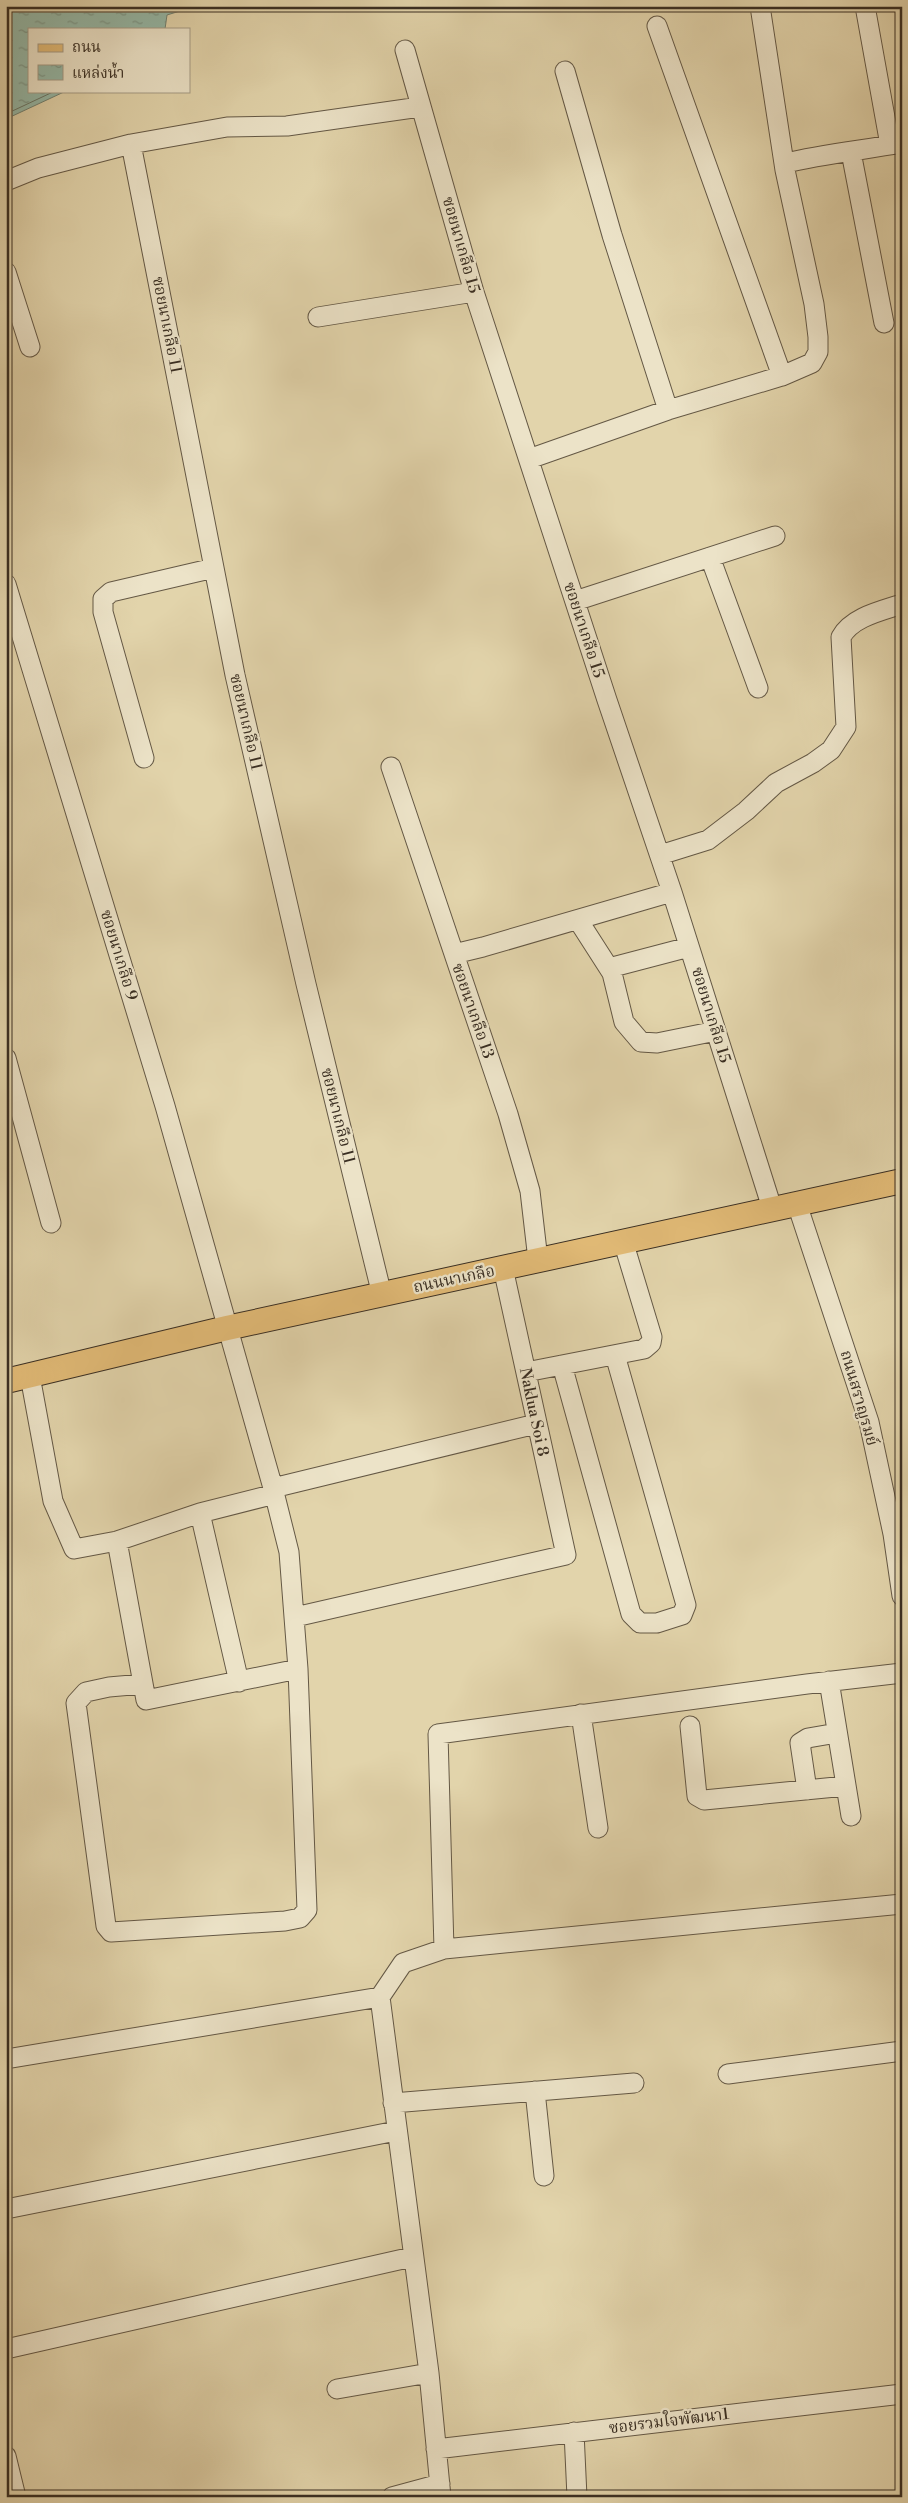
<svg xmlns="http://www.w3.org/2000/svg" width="908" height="2503" viewBox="0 0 908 2503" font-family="'Libre Bodoni','Noto Serif Thai',serif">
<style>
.water{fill:url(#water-ripples);stroke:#718172}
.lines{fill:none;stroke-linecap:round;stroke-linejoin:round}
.shore{stroke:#687465;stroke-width:1}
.minor-casing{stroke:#645845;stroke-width:21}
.major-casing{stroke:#3a2f23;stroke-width:26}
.minor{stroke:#ece3c8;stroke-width:19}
.major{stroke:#e1ba76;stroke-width:24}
.labels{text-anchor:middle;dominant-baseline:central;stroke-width:4.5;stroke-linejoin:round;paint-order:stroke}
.street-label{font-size:16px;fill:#3a2f23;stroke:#ece3c8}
</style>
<defs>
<pattern id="water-ripples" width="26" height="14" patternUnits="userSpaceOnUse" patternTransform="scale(1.25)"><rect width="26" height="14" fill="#95b8a7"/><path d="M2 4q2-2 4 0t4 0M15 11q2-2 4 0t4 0" fill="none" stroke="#7b9688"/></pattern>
</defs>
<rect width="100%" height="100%" fill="#e2d4ab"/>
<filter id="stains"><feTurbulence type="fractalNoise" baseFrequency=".004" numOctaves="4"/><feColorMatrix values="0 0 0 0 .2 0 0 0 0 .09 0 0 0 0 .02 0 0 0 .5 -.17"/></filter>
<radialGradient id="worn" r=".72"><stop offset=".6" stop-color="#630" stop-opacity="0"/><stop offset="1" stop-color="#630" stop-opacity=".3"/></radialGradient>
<path class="water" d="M6 6H196L167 15 165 29H29V91H66L6 119Z"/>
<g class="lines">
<path class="shore" d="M6 114 55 91"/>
<defs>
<path id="minor" d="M865 6 890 145
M657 26 782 376
M405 50 474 292 607 700 672 892 772 1208
M565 71 612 235 668 410
M131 144 235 675 306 984 382 1295
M851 152 884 323
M785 163C824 154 863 150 902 143
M6 181 38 168 131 144 227 127 287 126 420 107
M6 272 30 347
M318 317 474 292
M529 459 668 410 782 376 812 363 818 352V337L814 304 785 170 760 6
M710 557 758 688
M6 584 165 1106 273 1488 289 1552 298 1669 307 1910 300 1918 285 1921 111 1932 106 1926 76 1703 86 1692 109 1687 143 1684
M575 601 775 536
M144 758 103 612V599L111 592 214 568
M391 767 508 1114 530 1191 538 1260
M660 855 708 840 746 811 776 783 813 763 831 750 846 727 841 637C852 617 881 611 902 604
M578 920 612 973 624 1022 641 1042 657 1043 716 1031
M454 954 483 947 672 892
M609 968 689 947
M6 1058 51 1223
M797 1204 869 1422 893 1534 902 1596
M562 1365 631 1614 640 1623H657L682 1615 686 1605 615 1355
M526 1372 644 1349 651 1343 652 1337 623 1241
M30 1376 53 1501 74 1549 117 1541 200 1513 275 1494
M273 1488 536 1424
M200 1513 239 1682
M117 1541 146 1700 298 1669
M295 1617 566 1555 503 1268
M829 1681 851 1816
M581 1714 598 1828
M690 1726 697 1796 704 1800 846 1786
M807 1790 800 1743 808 1738 837 1733
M444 1949 438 1734 807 1684 902 1673
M6 2059 380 1997
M728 2074 902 2051
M535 2091 544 2176
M393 2103 634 2083
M6 2209 396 2131
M6 2349 412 2257
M337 2389 429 2373
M574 2432 577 2497
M436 2449 902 2394
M6 2456 16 2497
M392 2497 440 2484
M441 2497 429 2373 380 1997 403 1963 444 1949 902 1904"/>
<path id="major" d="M6 1381 227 1328 902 1181"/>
</defs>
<use href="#minor" class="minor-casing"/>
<use href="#major" class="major-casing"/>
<use href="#minor" class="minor"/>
<use href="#major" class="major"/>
</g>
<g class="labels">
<g class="street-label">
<text transform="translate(461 245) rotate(74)">ซอยนาเกลือ 15</text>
<text transform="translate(167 325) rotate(79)">ซอยนาเกลือ 11</text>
<text transform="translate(584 630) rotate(72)">ซอยนาเกลือ 15</text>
<text transform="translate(246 722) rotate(77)">ซอยนาเกลือ 11</text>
<text transform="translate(119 955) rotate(73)">ซอยนาเกลือ 9</text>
<text transform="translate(473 1011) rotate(71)">ซอยนาเกลือ 13</text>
<text transform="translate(711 1015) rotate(73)">ซอยนาเกลือ 15</text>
<text transform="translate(338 1116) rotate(76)">ซอยนาเกลือ 11</text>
<text transform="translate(454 1279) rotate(-12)">ถนนนาเกลือ</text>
<text transform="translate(859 1398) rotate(74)">ถนนสราญรมย์</text>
<text transform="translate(534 1412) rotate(78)">Naklua Soi 8</text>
<text transform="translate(669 2421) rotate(-7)">ซอยรวมใจพัฒนา1</text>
</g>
</g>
<rect width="908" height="2503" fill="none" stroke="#e2d4ab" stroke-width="25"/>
<rect x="8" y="8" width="893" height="2488" fill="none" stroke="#3a2f23" stroke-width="2.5"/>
<rect x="12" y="12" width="883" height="2478" fill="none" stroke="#3a2f23"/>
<rect x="28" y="28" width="162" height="65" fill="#ece3c8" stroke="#a59b86"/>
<rect x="38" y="44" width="25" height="8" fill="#e1ba76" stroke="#a59b86"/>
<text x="72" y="52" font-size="15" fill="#3a2f23">ถนน</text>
<rect x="38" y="65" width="25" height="15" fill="url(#water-ripples)" stroke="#a59b86"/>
<text x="72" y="78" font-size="15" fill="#3a2f23">แหล่งน้ำ</text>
<rect width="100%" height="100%" filter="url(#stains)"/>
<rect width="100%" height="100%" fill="url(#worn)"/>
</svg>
